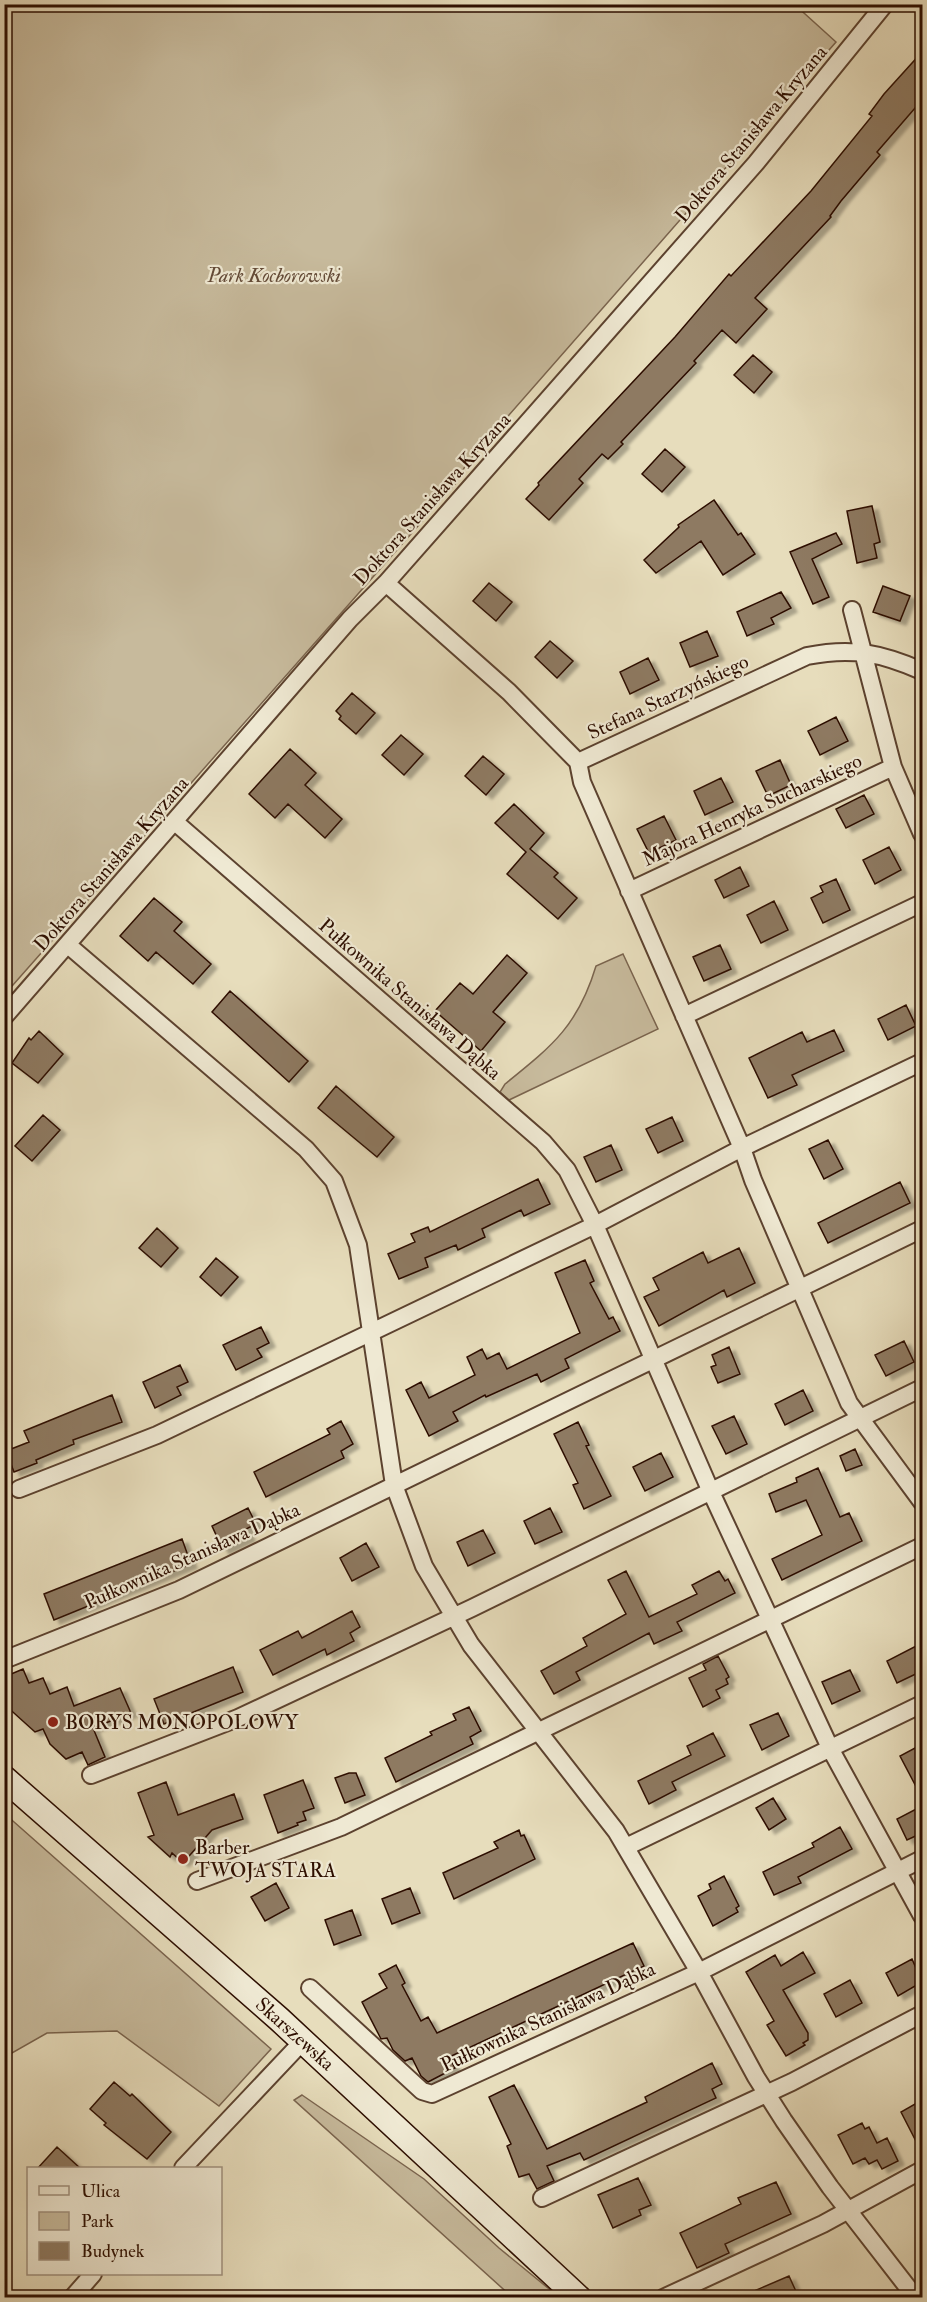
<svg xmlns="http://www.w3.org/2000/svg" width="927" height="2302" viewBox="0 0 927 2302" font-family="'IM FELL Double Pica',serif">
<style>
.green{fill:#c7ba9c;stroke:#7a644e;stroke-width:1.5}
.building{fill:#8e7a62;stroke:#2d0e00;stroke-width:1.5;filter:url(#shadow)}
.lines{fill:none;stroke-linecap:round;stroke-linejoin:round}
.minor-casing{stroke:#5c422f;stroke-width:20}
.secondary-casing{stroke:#2d0e00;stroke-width:27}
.minor{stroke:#efe9d3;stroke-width:16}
.secondary{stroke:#efe9d3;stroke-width:24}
.poi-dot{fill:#8f2418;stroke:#efe9d3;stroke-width:2}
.labels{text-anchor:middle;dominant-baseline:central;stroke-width:4.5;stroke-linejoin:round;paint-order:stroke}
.street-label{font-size:20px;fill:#2d0e00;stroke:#efe9d3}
.park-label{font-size:20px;font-style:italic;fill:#634a37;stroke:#efe9d3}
.poi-label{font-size:20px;fill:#2d0e00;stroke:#efe9d3;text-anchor:start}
</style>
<defs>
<filter id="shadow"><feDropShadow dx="6" dy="4" stdDeviation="1.5" flood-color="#0004"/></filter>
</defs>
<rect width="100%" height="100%" fill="#e7ddbc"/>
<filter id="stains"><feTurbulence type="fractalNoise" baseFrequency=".00333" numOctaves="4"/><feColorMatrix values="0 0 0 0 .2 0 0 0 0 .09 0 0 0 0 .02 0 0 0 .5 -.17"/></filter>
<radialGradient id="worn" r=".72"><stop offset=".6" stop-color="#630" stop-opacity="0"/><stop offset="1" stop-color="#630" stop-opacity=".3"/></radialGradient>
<path class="green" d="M5 4H794L836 42 467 463 455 484 5 994Z
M623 954 658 1029 509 1100 500 1092 505 1084C552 1046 578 1026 596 966Z
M5 1814 271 2049 219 2106 117 2031 47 2033 5 2057Z
M302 2095 424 2179 499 2248 559 2297H512L294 2100Z"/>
<path class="building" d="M922 52V100L877 152 880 155 841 201 830 216 831 217 755 298 767 309 736 343 722 330 694 361 696 363 621 442 623 444 608 459 602 454 579 479 583 483 549 520 526 499 539 485 538 483 675 337 729 274 731 276 811 191 872 116 869 114 884 94Z
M753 355 772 372 754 393 734 375Z
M665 449 685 467 662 492 642 474Z
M714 500 738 535 741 533 755 554 723 575 701 541 656 573 644 560 679 527 678 525Z
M872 506 880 542 874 544 877 558 857 563 847 511Z
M836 533 842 544 812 559 829 597 813 604 790 552Z
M489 583 512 602 496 621 473 601Z
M883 586 910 596 900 621 873 612Z
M781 592 791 608 771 618 774 624 747 636 737 612Z
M707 631 718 656 690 667 680 643Z
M550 641 573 661 557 678 535 657Z
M648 658 659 680 630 694 620 672Z
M352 693 375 713 356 734 339 719 341 716 336 711Z
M836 717 848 741 820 755 808 731Z
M401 735 423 754 404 775 382 755Z
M290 749 316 773 305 785 342 819 325 838 288 804 275 818 249 794Z
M483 756 504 774 486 795 465 776Z
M780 760 791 785 768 796 756 771Z
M721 778 733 802 705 815 694 791Z
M864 795 874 814 846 828 836 809Z
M514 804 544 833 530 849 558 873 554 877 577 898 558 919 507 874 526 852 495 823Z
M664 816 676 840 649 853 637 829Z
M889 847 901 870 875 884 863 860Z
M740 867 749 886 724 898 715 880Z
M836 879 850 910 823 923 811 898 823 892 820 886Z
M154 898 182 922 174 931 211 964 193 984 156 952 148 961 120 936Z
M774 901 788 930 761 943 747 915Z
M720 945 731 969 704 981 693 957Z
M507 955 527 973 493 1012 505 1022 481 1051 435 1011 460 983 473 994Z
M230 991 308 1061 289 1082 212 1012Z
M906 1005 916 1026 888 1040 878 1019Z
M834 1030 844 1051 792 1075 797 1085 768 1098 749 1058 802 1032 807 1042Z
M39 1031 63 1054 38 1083 12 1063 29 1038 31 1040Z
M336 1086 394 1137 377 1157 318 1108Z
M43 1115 60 1130 32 1161 15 1146Z
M672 1117 683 1141 658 1153 646 1129Z
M828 1140 843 1169 824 1179 809 1149Z
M611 1145 622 1170 596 1182 584 1157Z
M538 1179 550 1204 524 1216 521 1210 482 1229 485 1237 458 1250 456 1245 425 1258 428 1267 399 1279 388 1254 415 1242 411 1234 428 1227 430 1232Z
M900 1182 910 1203 828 1243 818 1223Z
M157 1228 178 1248 161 1267 139 1248Z
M739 1248 755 1283 727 1297 724 1290 659 1326 644 1297 659 1290 653 1278 703 1252 708 1263Z
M216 1258 238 1277 221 1296 200 1277Z
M585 1260 594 1281 590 1283 609 1319 613 1317 620 1331 565 1359 569 1368 541 1382 537 1374 486 1397 485 1395 453 1412 458 1421 429 1436 406 1390 421 1382 429 1398 475 1375 467 1357 482 1349 487 1359 499 1353 507 1369 580 1333 555 1273Z
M261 1327 269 1343 257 1349 262 1357 236 1370 223 1345Z
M904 1341 914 1362 886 1376 875 1355Z
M729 1347 740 1374 718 1383 711 1367 716 1365 712 1355Z
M180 1365 188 1382 177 1387 181 1395 155 1408 143 1382Z
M803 1390 813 1411 785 1425 775 1404Z
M112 1395 122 1422 73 1440 74 1444 36 1460 37 1463 14 1472 6 1451 29 1442 24 1431Z
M734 1416 747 1444 726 1454 712 1426Z
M341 1421 353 1444 341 1451 344 1458 266 1497 254 1472 330 1434 327 1429Z
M578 1422 589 1445 586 1446 611 1496 584 1509 573 1485 578 1483 554 1434Z
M855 1449 862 1465 846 1471 840 1456Z
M661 1453 673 1477 645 1491 633 1467Z
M818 1468 840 1517 849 1513 862 1541 782 1580 772 1559 822 1535 806 1500 776 1512 769 1494 797 1482 796 1478Z
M248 1508 256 1524 246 1529 249 1537 223 1550 212 1526Z
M550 1508 562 1532 535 1544 524 1521Z
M483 1530 495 1553 468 1566 457 1542Z
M182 1539 191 1564 54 1620 44 1594Z
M366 1543 379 1567 352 1581 340 1558Z
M626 1571 649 1617 697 1594 692 1585 719 1571 725 1581 728 1579 735 1593 677 1622 682 1631 654 1644 649 1633 576 1672 580 1680 554 1694 541 1671 587 1646 583 1638 626 1614 608 1580Z
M352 1611 360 1627 350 1633 354 1641 327 1655 325 1649 273 1675 260 1650 298 1631 302 1638Z
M922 1643V1671L897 1683 887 1661Z
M718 1656 729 1677 726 1679 728 1684 716 1690 720 1698 703 1707 689 1678 706 1670 703 1664Z
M233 1667 243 1692 164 1724 154 1699Z
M23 1669 29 1683 43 1678 50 1694 67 1687 74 1706 120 1688 131 1713 93 1728 105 1757 88 1765 82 1752 66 1759 50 1744 43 1729 35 1732 4 1704V1677Z
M850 1670 860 1691 832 1704 822 1682Z
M469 1707 481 1731 470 1737 473 1744 396 1782 385 1758 432 1735 430 1732 456 1720 453 1714Z
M778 1713 789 1736 762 1750 750 1725Z
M713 1733 725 1756 672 1782 676 1790 649 1804 638 1781 691 1755 687 1746Z
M915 1748 922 1762V1798L900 1756Z
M349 1773H356L365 1795 345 1803 335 1778Z
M303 1780 314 1808 303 1812 306 1820 297 1823 298 1825 278 1833 264 1795Z
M166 1782 178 1815 234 1794 243 1819 212 1830 183 1863 172 1853 170 1857 148 1837 154 1835 138 1793Z
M773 1798 786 1819 769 1830 756 1808Z
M922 1806V1833L907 1840 897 1819Z
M840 1827 852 1849 798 1877 801 1883 774 1895 763 1872 814 1847 812 1843Z
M519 1830 521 1836 524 1835 535 1859 454 1899 443 1873 498 1848 494 1842Z
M724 1876 739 1906 736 1908 738 1912 713 1926 698 1896 711 1889 709 1884Z
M276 1883 289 1908 265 1921 251 1897Z
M410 1888 420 1913 392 1924 382 1899Z
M352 1910 361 1935 334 1945 325 1920Z
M633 1943 644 1966 449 2057 455 2068 428 2082 421 2076 412 2058 405 2061 393 2050 387 2038 381 2039 362 2002 387 1988 379 1974 396 1965 405 1983 402 1985 421 2021 428 2017 437 2033Z
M803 1952 815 1973 783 1990 808 2033V2040L803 2043 805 2045 786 2056 767 2025 774 2021 746 1972 775 1955 781 1966Z
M912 1959 922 1982 898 1996 886 1973Z
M850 1980 862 2003 836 2017 824 1994Z
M712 2063 722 2084 712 2089 716 2098 584 2160 580 2153 547 2166 554 2181 537 2189 529 2174 519 2177 507 2146 511 2144 489 2097 514 2085 547 2149 647 2102 645 2097Z
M114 2082 130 2096 132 2094 171 2132 147 2159 104 2125 106 2123 90 2109Z
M922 2100V2153L901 2112Z
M862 2123 865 2129 869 2127 877 2143 887 2138 898 2161 882 2169 877 2160 869 2164 865 2158 853 2164 838 2135Z
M57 2147 81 2169H37Z
M638 2178 651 2205 639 2210 641 2215 613 2228 598 2195Z
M776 2182 791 2214 725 2244 729 2253 697 2268 680 2233 741 2204 738 2198Z
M789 2276 799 2298H740V2297Z"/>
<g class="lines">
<defs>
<path id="minor" d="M386 583 509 692 578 762 807 656C852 647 881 653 922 671
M852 610 893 767 922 834
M578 762 582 782 742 1148 753 1180 849 1403 922 1502
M175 822 543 1142 567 1170 595 1225 711 1492 831 1750 922 1916
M629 891 893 767
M68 945 306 1149 334 1181 358 1245 394 1485 424 1566 471 1645 616 1831 699 1972 756 2077 784 2121 830 2187 916 2298
M684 1016 922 903
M4 1017 350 619 386 583 756 163 885 4
M19 1489 157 1435 595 1225 742 1148 922 1062
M4 1660 179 1590 922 1229
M91 1775 238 1718 472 1608 922 1388
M626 1847 922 1704
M197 1881 341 1827 922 1546
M310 1988 422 2091 432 2094 699 1972 922 1859
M183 2168 303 2041
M542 2198 792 2082 922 2014
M72 2298 93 2274
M663 2298 823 2224 922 2170"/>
<path id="secondary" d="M4 1778 279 2019 579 2298"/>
</defs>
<use href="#minor" class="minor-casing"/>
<use href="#secondary" class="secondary-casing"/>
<use href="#minor" class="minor"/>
<use href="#secondary" class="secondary"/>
</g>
<g class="poi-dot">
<circle cx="53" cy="1722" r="6"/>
<circle cx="183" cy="1859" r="6"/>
</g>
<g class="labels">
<g class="street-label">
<text transform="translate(751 134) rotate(-50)">Doktora Stanisława Kryzana</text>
<text transform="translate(432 499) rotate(-48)">Doktora Stanisława Kryzana</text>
<text transform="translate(668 697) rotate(-25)">Stefana Starzyńskiego</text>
<text transform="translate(752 810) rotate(-25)">Majora Henryka Sucharskiego</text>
<text transform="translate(111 864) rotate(-49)">Doktora Stanisława Kryzana</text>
<text transform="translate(410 999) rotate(41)">Pułkownika Stanisława Dąbka</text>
<text transform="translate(192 1556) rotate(-24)">Pułkownika Stanisława Dąbka</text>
<text transform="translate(548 2017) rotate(-25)">Pułkownika Stanisława Dąbka</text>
<text transform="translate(295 2034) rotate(42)">Skarszewska</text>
</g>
<g class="park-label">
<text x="274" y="275">Park Kocborowski</text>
</g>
<g class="poi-label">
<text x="65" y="1722">BORYS MONOPOLOWY</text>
<text x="195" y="1847">Barber<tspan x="195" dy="23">TWOJA STARA</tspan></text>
</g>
</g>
<rect width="927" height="2302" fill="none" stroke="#e7ddbc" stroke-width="24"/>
<rect x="6" y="6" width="915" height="2290" fill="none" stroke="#2d0e00" stroke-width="3"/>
<rect x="12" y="12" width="903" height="2278" fill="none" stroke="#2d0e00" stroke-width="1.5"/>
<rect x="27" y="2167" width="195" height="108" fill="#efe9d3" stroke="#a1917f" stroke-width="1.5"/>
<rect x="39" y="2186" width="30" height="9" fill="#efe9d3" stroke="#a1917f" stroke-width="1.5"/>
<text x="81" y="2197" font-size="18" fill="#2d0e00">Ulica</text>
<rect x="39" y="2212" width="30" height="18" fill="#c7ba9c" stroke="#a1917f" stroke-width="1.5"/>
<text x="81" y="2227" font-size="18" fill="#2d0e00">Park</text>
<rect x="39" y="2242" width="30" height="18" fill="#8e7a62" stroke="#a1917f" stroke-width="1.5"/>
<text x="81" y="2257" font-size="18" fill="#2d0e00">Budynek</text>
<rect width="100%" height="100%" filter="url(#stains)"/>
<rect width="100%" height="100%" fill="url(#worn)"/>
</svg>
